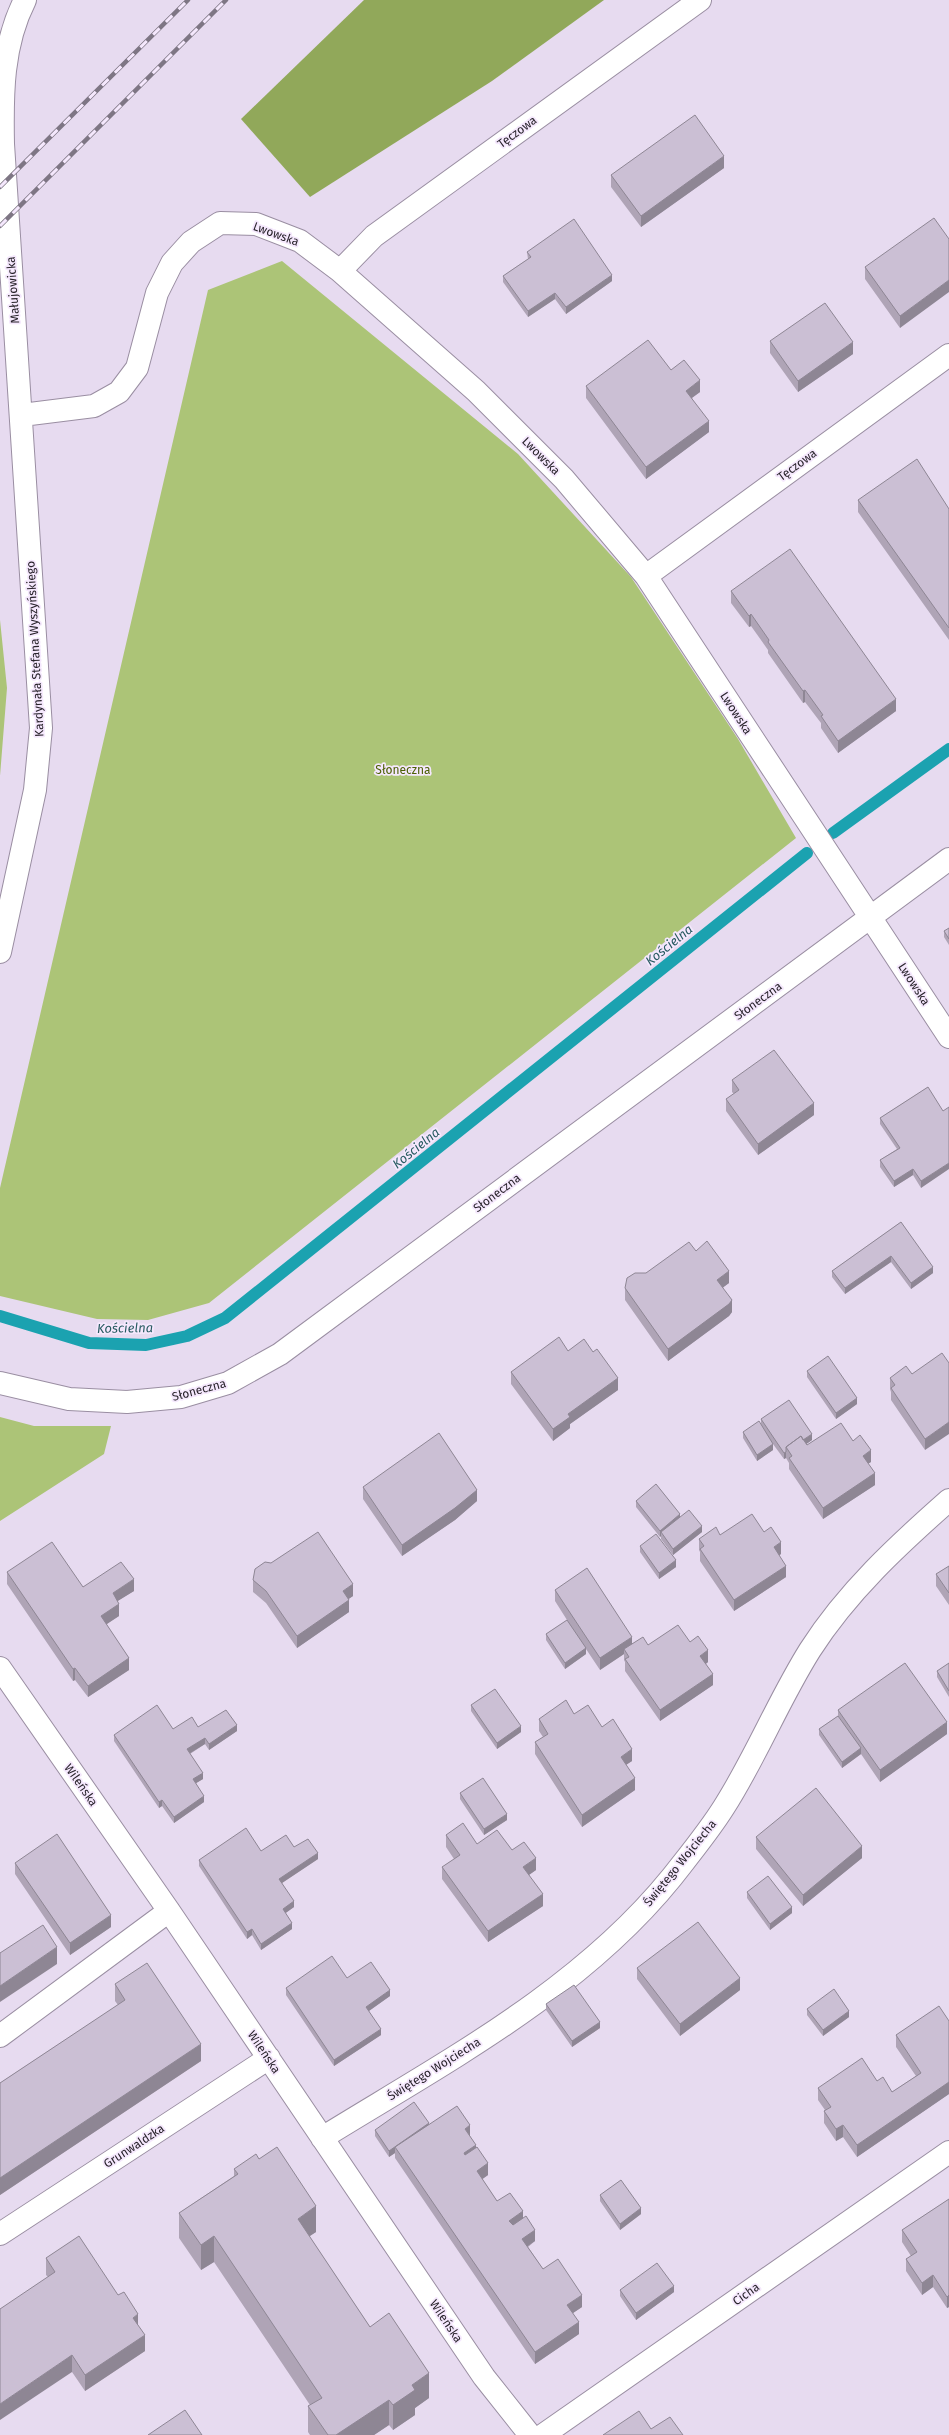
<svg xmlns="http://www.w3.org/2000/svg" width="949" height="2435" viewBox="0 0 949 2435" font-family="'Fira Sans',sans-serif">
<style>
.green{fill:#acc477}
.forest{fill:#91a85a}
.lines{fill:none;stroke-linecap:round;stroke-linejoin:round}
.stream{stroke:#1ba2b0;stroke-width:12}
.minor-casing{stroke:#9a8ea2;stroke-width:24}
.minor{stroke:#fff;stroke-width:22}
.rail-casing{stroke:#7e7684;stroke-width:4.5}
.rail{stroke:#f5e8fd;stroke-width:3;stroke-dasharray:9;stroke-linecap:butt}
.wall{fill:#afa4b6}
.shaded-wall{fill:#8e8694}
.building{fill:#cbbfd4;stroke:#8e8694}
.labels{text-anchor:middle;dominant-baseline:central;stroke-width:3.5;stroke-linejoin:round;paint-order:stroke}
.street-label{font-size:12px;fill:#28232b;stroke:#f5e8fd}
.park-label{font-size:12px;fill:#4c6005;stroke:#f5e8fd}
.water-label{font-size:13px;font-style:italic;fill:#285b61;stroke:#f5e8fd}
</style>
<rect width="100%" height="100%" fill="#e7dbf0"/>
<path class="green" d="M282 261 518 454 631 577 738 739 796 838 209 1303 148 1320 97 1319 0 1296V1188L208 290Z
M0 620 7 688 0 776Z
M0 1417 34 1426H111L104 1454 0 1521Z"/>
<path class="forest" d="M364 0H604L492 81 310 197 241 119Z"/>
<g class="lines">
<path class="stream" d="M833 833 949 749
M0 1316 89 1343 146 1345 187 1336 225 1318 807 853"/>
<defs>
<path id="minor" d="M340 271 374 236 700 0
M22 415 94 406 119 392 137 368 157 293 172 263 191 242 220 223 256 224 300 241 340 271 476 391 564 479 646 576 949 1037
M646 576 949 355
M0 952 35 790 41 728 3 144C2 95 2 45 25 0
M0 1383 69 1399 127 1402 181 1397 228 1383 280 1354 949 859
M0 1668 169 1911 484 2377 530 2435
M0 2036 169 1911
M322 2138C445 2062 580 1991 672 1877 690 1854 709 1831 724 1807 756 1757 778 1701 810 1650 847 1592 898 1545 949 1500
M0 2234 269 2058
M543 2435 949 2152"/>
</defs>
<use href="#minor" class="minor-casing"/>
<use href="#minor" class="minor"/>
<defs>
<path id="rail" d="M0 187 188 0
M0 226 226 0"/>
</defs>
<use href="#rail" class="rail-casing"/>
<use href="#rail" class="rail"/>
</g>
<path class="wall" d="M724 168 641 227 611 187V175Z
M949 239 900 328 865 279V267Z
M527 252 612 281 566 314 555 299 528 317 503 282V276L528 259Z
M770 341 853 354 798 392 770 353Z
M671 370 700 392 692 398 709 432 646 479 586 398V386Z
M858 500 949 509V640L858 512Z
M731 591 896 711 838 753 821 728V723L805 702 803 703 768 653V650L751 626 749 627 731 603Z
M949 928V945L944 937V931Z
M732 1080 814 1115 758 1155 726 1111V1099L734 1094 732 1092Z
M928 1087 921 1188 913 1175 894 1187 880 1167V1160L897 1149 880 1124V1118Z
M901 1222 933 1273 911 1289 891 1262 845 1294 832 1277V1271Z
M696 1251 729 1283 723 1287 732 1312 729 1316 668 1361 625 1300V1288L646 1273Z
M568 1351 618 1390 570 1424V1428L553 1441 511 1384V1372Z
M949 1363 925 1450 891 1400V1392L890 1389V1378L912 1374Z
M807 1371 857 1404 836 1419 807 1377Z
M761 1419 812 1440 806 1444 807 1445 853 1441 871 1462 868 1463 875 1485 823 1519 789 1469V1463L786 1458 784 1459 770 1440 773 1450 757 1461 743 1438V1432L761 1425Z
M363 1487 477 1501 455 1520 402 1556 363 1499Z
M636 1501 680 1517 702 1532 673 1555 661 1539V1536L660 1537 636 1507Z
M764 1532 781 1554 779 1555 786 1577 734 1611 700 1561V1552L699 1550V1539L720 1535Z
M640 1546 676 1567 659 1579 640 1552Z
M949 1566V1605L936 1586V1574Z
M7 1572 83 1587 134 1591 117 1601 119 1616 106 1624 129 1670 88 1697 75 1680 73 1681 7 1584Z
M253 1580 353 1596 348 1599 349 1612 297 1648 266 1603 253 1592Z
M555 1590 632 1643 648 1645 690 1642 708 1662 706 1664 713 1685 660 1721 625 1671V1662L624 1660V1654L600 1670 586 1649V1654L565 1669 546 1640V1634L567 1620 555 1601Z
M949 1663V1697L937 1677V1671Z
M471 1705 521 1732 497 1749 471 1711Z
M838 1710 947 1734 880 1782 861 1754 842 1768 819 1735V1729L838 1716Z
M574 1714 602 1727 632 1761 626 1765 635 1790 582 1827 535 1754V1742L543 1737 539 1731V1719Z
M198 1727 237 1731 209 1750 205 1744 190 1754 203 1779 196 1783 204 1802 174 1823 162 1806 159 1808 114 1741V1735L173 1729Z
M460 1793 507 1820 484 1835 460 1799Z
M446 1835 477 1844 512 1850 536 1870 529 1875 543 1906 488 1942 442 1879V1867L454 1859 446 1847Z
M756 1837 862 1858 803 1906 756 1849Z
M294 1847 318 1859 282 1883 294 1907 285 1913 292 1929 261 1950 252 1935 247 1939 199 1866V1860Z
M15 1863 111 1927 70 1955 15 1874Z
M747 1892 792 1913 770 1930 747 1898Z
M637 1968 740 1990 680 2036 637 1979Z
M347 1978 390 1996 369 2011 381 2035 334 2066 286 1995V1988Z
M115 1984 201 2061 0 2195V2083L118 2005 115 2001Z
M546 2004 600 2028 572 2047 546 2010Z
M807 2009 849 2017 823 2036 807 2015Z
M949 2021V2094L857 2157 843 2137 836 2141 824 2123V2111L825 2110 818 2100V2088L877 2081 892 2092 916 2076 896 2047V2035Z
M429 2124 470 2136 488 2175 482 2179 497 2201 523 2219 535 2241 528 2247 543 2269 582 2307 573 2313 579 2334 535 2364 395 2158V2153L389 2157 375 2136V2130Z
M234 2169 316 2232 309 2236 370 2327 429 2398 415 2408V2415L393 2430 389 2425 374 2435H310L308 2432V2406L310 2405 214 2262 201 2270 179 2238V2213L234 2176Z
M600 2195 641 2214 620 2230 600 2201Z
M949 2199V2307L947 2308 933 2287 922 2295 906 2271V2259L911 2256 902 2242V2230Z
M46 2258 138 2325 145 2351 85 2391 72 2372 48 2277 46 2275Z
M620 2290 674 2292 636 2320 620 2296Z"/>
<path class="shaded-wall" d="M724 156V168L641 227V216Z
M612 275V281L566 314V307Z
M949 280V292L900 328V316Z
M555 293V299L528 317V311Z
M853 342V354L798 392V381Z
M700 380V392L686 402V391Z
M709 421V432L646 479V467Z
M751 614V626L749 627V616Z
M805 690V702L803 703V691Z
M896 699V711L838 753V741Z
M814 1103V1115L758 1155V1144Z
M949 1163V1169L921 1188V1181Z
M913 1169V1175L894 1187V1181Z
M891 1256V1262L845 1294V1288Z
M933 1267V1273L911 1289V1283Z
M729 1271V1283L717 1292V1280Z
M732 1300V1312L729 1316 668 1361V1349Z
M618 1378V1390L570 1424V1428L553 1441V1429L568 1414Z
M857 1398V1404L836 1419V1413Z
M949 1422V1434L925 1450V1439Z
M812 1434V1440L791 1455 788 1450Z
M773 1444V1450L757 1461V1455Z
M871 1450V1462L863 1467V1456Z
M786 1452V1458L784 1459V1453Z
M875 1473V1485L823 1519V1508Z
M477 1490V1501L455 1520 402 1556V1545Z
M680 1514V1520L661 1532V1536L660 1537V1531Z
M702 1526V1532L673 1555V1549Z
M781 1542V1554L774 1559V1547Z
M676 1560V1567L659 1579V1573Z
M786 1566V1577L734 1611V1600Z
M134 1579V1591L113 1604V1593Z
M353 1584V1596L343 1603V1591Z
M349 1600V1612L297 1648V1636Z
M119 1604V1616L101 1628V1616Z
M632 1637V1649H624V1654L600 1670V1658Z
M586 1648V1654L565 1669V1663Z
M708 1650V1662L700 1668V1656Z
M129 1658V1670L88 1697V1686Z
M75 1668V1680L73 1681V1669Z
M713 1674V1685L660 1721V1710Z
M947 1722V1734L880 1782V1770Z
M237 1725V1731L209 1750V1744Z
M521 1726V1732L497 1749V1743Z
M205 1738V1744L187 1755V1749Z
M861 1748V1754L842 1768V1762Z
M632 1749V1761L621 1768V1757Z
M203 1773V1779L193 1785V1779Z
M635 1778V1790L582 1827V1815Z
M204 1796V1802L174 1823V1817Z
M162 1800V1806L159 1808V1802Z
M507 1814V1820L484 1835V1829Z
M862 1846V1858L803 1906V1895Z
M318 1853V1859L279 1885V1879Z
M536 1858V1870L523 1879V1867Z
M543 1894V1906L488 1942V1931Z
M294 1901V1907L283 1915V1909Z
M792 1907V1913L770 1930V1924Z
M111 1915V1927L70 1955V1943Z
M292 1923V1929L261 1950V1944Z
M252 1929V1935L247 1939V1932Z
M57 1947V1964L0 2002V1986Z
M740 1978V1990L680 2036V2024Z
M390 1990V1996L366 2013V2007Z
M849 2011V2017L823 2036V2030Z
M600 2022V2028L572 2047V2041Z
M381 2029V2035L334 2066V2060Z
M201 2044V2061L0 2195V2178Z
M949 2082V2094L857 2157V2145Z
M429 2123V2129L395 2147V2153L389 2157V2151Z
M470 2125V2137L465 2129Z
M843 2125V2137L836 2141V2129Z
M476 2145V2156L464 2165V2153Z
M488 2163V2175L477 2183V2171Z
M316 2206V2232L298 2244V2219Z
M641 2208V2214L620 2230V2224Z
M523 2211V2223L509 2232V2221Z
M535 2230V2241L522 2250V2239Z
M214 2236V2262L201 2270V2245Z
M933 2275V2287L922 2295V2283Z
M674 2286V2292L636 2320V2313Z
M582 2295V2307L567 2317V2305Z
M949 2295V2307L947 2308V2297Z
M138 2314V2331L133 2318Z
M579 2322V2334L535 2364V2352Z
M145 2335V2351L85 2391V2375Z
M72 2355V2372L0 2420V2404Z
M429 2373V2398L415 2408V2415L393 2430V2405L412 2385Z
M389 2400V2425L374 2435H336Z"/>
<path class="building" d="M695 115 724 156 641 216 611 175Z
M934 218 949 239V280L900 316 865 267Z
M574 219 612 275 566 307 555 293 528 311 503 276 531 257 527 252Z
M825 303 853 342 798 381 770 341Z
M648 340 671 370 684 360 700 380 686 391 709 421 646 467 586 386Z
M917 459 949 509V628L858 500Z
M790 549 896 699 838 741 821 716 823 715 805 690 803 691 768 642 769 640 751 614 749 616 731 591Z
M949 928V939L944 931Z
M774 1050 814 1103 758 1144 726 1099 739 1090 732 1080Z
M928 1087 943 1111 949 1107V1163L921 1181 913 1169 894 1181 880 1160 900 1148 880 1118Z
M901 1222 933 1267 911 1283 891 1256 845 1288 832 1271Z
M707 1241 729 1271 717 1280 732 1300 729 1304 668 1349 625 1288 627 1278 635 1273H646L689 1242 696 1251Z
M559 1337 568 1351 584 1339 593 1352 597 1349 618 1378 568 1414 570 1417 553 1429 511 1372Z
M942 1353 949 1363V1422L925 1439 891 1388 895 1385 890 1378 906 1366 912 1374Z
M828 1356 857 1398 836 1413 807 1371Z
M789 1400 812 1434 803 1440 801 1436 786 1447V1452L784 1453 761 1419Z
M759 1421 773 1444 757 1455 743 1432Z
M841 1423 853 1441 860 1435 871 1450 863 1456 875 1473 823 1508 789 1458 792 1456 786 1447 801 1436 807 1445Z
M439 1433 477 1490 455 1508 402 1545 363 1487Z
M656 1484 680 1514 660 1531 636 1501Z
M689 1510 702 1526 673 1549 661 1532Z
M752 1514 764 1532 771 1527 781 1542 774 1547 786 1566 734 1600 700 1549 704 1546 699 1539 716 1527 720 1535Z
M318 1532 353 1584 343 1591 349 1600 297 1636 266 1591 253 1580 255 1569 265 1562 271 1563Z
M656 1534 676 1560 659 1573 640 1546Z
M52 1542 83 1587 121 1562 134 1579 113 1593 119 1604 101 1616 129 1658 88 1686 75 1668 73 1669 7 1572Z
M949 1566V1593L936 1574Z
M587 1568 632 1637 600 1658 555 1590Z
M567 1620 586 1648 565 1663 546 1634Z
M678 1625 690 1642 698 1636 708 1650 700 1656 713 1674 660 1710 625 1659 629 1657 624 1649 643 1637 648 1645Z
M905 1663 947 1722 880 1770 838 1710Z
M949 1663V1691L937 1671Z
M495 1689 521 1726 497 1743 471 1705Z
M566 1700 574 1714 588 1705 602 1727 613 1719 632 1749 621 1757 635 1778 582 1815 535 1742 548 1734 539 1719Z
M157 1705 173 1729 192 1717 198 1727 226 1710 237 1725 209 1744 205 1738 187 1749 203 1773 193 1779 204 1796 174 1817 162 1800 159 1802 114 1735Z
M838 1716 861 1748 842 1762 819 1729Z
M483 1778 507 1814 484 1829 460 1793Z
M816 1788 862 1846 803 1895 756 1837Z
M463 1823 477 1844 497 1830 512 1850 524 1842 536 1858 523 1867 543 1894 488 1931 442 1867 460 1855 446 1835Z
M246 1828 261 1851 286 1835 294 1847 308 1839 318 1853 279 1879 294 1901 283 1909 292 1923 261 1944 252 1929 247 1932 199 1860Z
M57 1834 111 1915 70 1943 15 1863Z
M768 1876 792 1907 770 1924 747 1892Z
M698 1922 740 1978 680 2024 637 1968Z
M43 1925 57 1947 0 1986V1953Z
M332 1956 347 1978 371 1962 390 1990 366 2007 381 2029 334 2060 286 1988Z
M147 1963 201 2044 0 2178V2083L125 2000 115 1984Z
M574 1985 600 2022 572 2041 546 2004Z
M834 1989 849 2011 823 2030 807 2009Z
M939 2006 949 2021V2082L857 2145 843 2125 836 2129 824 2111 831 2107 818 2088 862 2058 877 2081 883 2077 892 2092 921 2073 896 2035Z
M414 2102 429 2123 389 2151 375 2130Z
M457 2106 470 2125 465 2129 476 2145 464 2153 465 2155 477 2147 488 2163 477 2171 497 2201 510 2193 523 2211 509 2221 513 2225 526 2216 535 2230 522 2239 543 2269 558 2259 582 2295 567 2305 579 2322 535 2352 395 2147Z
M277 2147 316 2206 298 2219 370 2327 389 2313 429 2373 412 2385 415 2390 393 2405 389 2400 336 2435H328L308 2406 322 2398 214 2236 201 2245 179 2213 238 2174 234 2169 256 2154 259 2159Z
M621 2180 641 2208 620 2224 600 2195Z
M949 2199V2295L947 2297 933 2275 922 2283 906 2259 917 2252 902 2230Z
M79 2236 118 2295 124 2292 138 2314 133 2318 145 2335 85 2375 72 2355 0 2404V2309L55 2272 46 2258Z
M657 2263 674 2286 636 2313 620 2290Z
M185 2410 202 2435H148Z
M639 2411 651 2429 670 2417 683 2435H603Z"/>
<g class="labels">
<g class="street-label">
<text transform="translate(517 132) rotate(-36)">Tęczowa</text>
<text transform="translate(276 234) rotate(20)">Lwowska</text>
<text transform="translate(13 290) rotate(-94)">Małujowicka</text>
<text transform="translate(541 456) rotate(45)">Lwowska</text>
<text transform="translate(797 465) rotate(-36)">Tęczowa</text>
<text transform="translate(35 649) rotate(-93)">Kardynała Stefana Wyszyńskiego</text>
<text transform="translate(736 713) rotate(57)">Lwowska</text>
<text transform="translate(914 984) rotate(57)">Lwowska</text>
<text transform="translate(758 1001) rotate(-36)">Słoneczna</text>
<text transform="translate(497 1193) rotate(-37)">Słoneczna</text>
<text transform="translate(199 1390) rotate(-15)">Słoneczna</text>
<text transform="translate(81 1785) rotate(55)">Wileńska</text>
<text transform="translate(680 1863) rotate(-51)">Świętego Wojciecha</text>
<text transform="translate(264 2052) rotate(56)">Wileńska</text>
<text transform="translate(434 2069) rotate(-32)">Świętego Wojciecha</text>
<text transform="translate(134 2146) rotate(-33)">Grunwaldzka</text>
<text transform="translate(746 2294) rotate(-35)">Cicha</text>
<text transform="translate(446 2321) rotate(56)">Wileńska</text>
</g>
<g class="park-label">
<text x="403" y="770">Słoneczna</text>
</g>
<g class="water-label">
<text transform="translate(669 945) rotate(-39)">Kościelna</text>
<text transform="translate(416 1148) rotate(-39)">Kościelna</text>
<text transform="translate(125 1328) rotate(-1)">Kościelna</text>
</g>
</g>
</svg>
